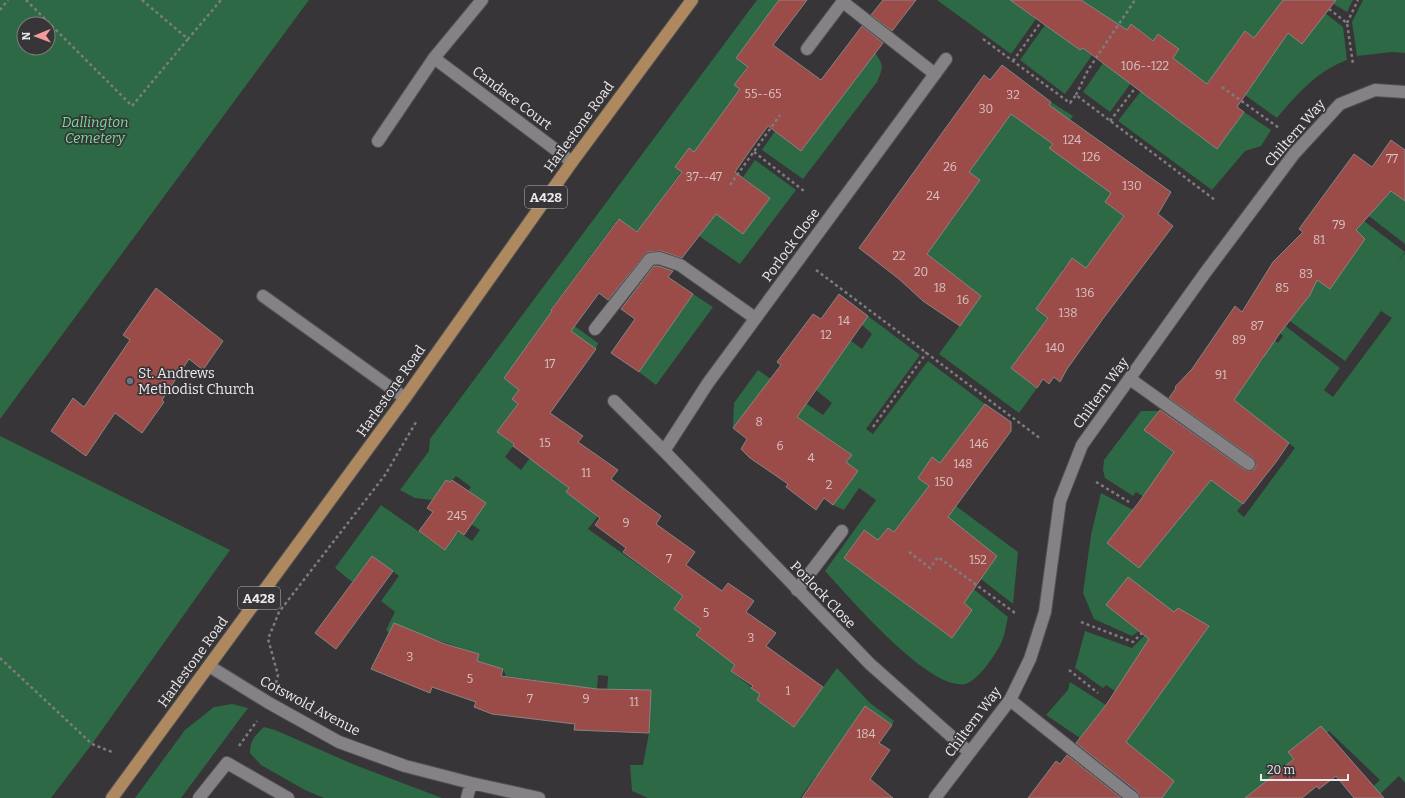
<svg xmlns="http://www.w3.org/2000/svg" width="1405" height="798" viewBox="0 0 1405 798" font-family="Bitter,serif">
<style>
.green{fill:#2d6944;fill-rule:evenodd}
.building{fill:#9c4c48;stroke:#888484}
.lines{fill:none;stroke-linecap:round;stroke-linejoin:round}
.lane-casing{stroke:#545254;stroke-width:14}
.street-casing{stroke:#545254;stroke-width:14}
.primary-casing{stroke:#545254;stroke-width:14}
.path{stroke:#7e7c7e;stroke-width:2.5;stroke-dasharray:3 3;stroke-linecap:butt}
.lane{stroke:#848284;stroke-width:12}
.street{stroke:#848284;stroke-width:12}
.primary{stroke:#ae895f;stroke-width:12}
.worship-dot{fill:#6b7280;stroke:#373537;stroke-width:1.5}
.labels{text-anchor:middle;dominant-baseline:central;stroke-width:3.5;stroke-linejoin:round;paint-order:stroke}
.number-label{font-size:12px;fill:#d8c2c3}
.shield{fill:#373537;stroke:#b6b4b6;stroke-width:1}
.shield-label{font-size:13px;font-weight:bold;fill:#eceaec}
.street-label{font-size:14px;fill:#eceaec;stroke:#373537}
.park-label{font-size:14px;font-style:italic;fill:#76de9b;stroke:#373537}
.poi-label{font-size:14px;fill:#eceaec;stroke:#373537;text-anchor:start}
</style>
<rect width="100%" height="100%" fill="#373537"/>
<path class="green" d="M0 0H309L0 419ZM24 24H48V48H24Z
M757 0H779L748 66 734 85 741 89 657 205 641 234 618 219 551 309 598 343 596 349 537 332 504 378 519 390 512 399 518 403 498 432 514 445 505 457 521 470 530 458 569 488 566 492 598 516 588 529 670 587 686 592 674 609 701 629 696 635 709 645 742 655 731 671 760 694 757 700 794 727 837 668 870 703 894 721 892 725 865 706 833 752 838 791 816 776 800 798H648L632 791 630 765H643L649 733 651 690 618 689 617 714 606 710 608 676 598 675 597 689 506 676 503 669 477 661 479 654 425 636 389 633 386 630 395 612 381 601 399 576 372 556 352 582 335 568 381 505 445 550 455 535 459 532 472 541 480 530 471 524 486 503 468 491 471 487 456 476 450 482 446 480 432 500 415 498 400 490 429 451 430 439Z
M937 0H1010L1036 19 1011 54Z
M1081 0H1283L1269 18 1302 44 1325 13 1343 27 1347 60C1317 71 1297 94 1277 118L1245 95 1274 53 1245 31 1207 84 1173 58 1179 49 1158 34 1153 41 1131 24 1108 56 1097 48 1065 94 1020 60 1045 25 1080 50 1088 42 1105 16Z
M1335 0H1353L1347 12 1332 3Z
M1363 0H1405V53L1392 52 1357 56 1352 22Z
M875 53C884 65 883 68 877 82L803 179 762 150 775 131 801 151 828 115 821 80Z
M1103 63 1131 83 1110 112 1083 92Z
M1141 91 1217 149 1244 112 1271 130 1261 146 1245 151 1212 190 1118 121Z
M1051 102 1073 116 1050 148 1112 192 1105 202 1124 216 1086 268 1072 258 1062 270 1068 274 1048 318 1011 368 1037 388 1019 413 939 354 981 296 921 249 923 204 950 223 961 207 951 200 967 198 980 180 969 172 1011 114 1022 122 1030 110 1041 117Z
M755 160 796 190 740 264 699 236 718 194 770 198 743 177Z
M1368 173 1405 201V244L1348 200Z
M1364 221 1405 252 1397 262 1405 253V783L1399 776 1376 798 1366 793 1380 780 1329 731 1313 745 1307 737 1288 752 1294 759 1245 798H1162L1112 762 1209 626 1178 608 1167 623 1128 577 1106 605 1139 631 1132 636 1094 619 1083 593 1091 535 1101 493 1133 510 1107 543 1139 568 1200 493 1143 496 1136 492 1133 496 1105 478 1103 470 1104 460 1141 411H1159L1144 430 1243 504 1237 511 1244 517 1295 448 1225 393 1251 361 1258 366 1264 358 1258 353 1269 337 1278 343 1283 336 1276 329 1280 322 1340 368 1324 390 1333 397 1392 318 1381 311 1345 361 1283 316 1310 295 1317 280 1330 289 1365 239 1356 230Z
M693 294 713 307 656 385 639 372Z
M868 316 920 355 866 429 873 434 928 361 985 404 940 463 932 458 918 478 1018 552 1013 604 981 579 997 556 920 498 894 532 888 528 878 540 863 530 844 558 952 638 972 610 951 593 961 579 1008 617C1006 625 1005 634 1002 641 997 653 978 681 965 684 929 691 849 597 825 571L876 500 859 488 844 510 833 505 857 471 846 462 851 454 824 435 820 441 758 396 733 428 734 403 758 370 823 415 832 403 816 390 850 340 862 349 872 334 861 324Z
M0 436 230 550 92 744 51 798H0Z
M1085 631 1132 648 1145 635 1150 639 1115 691 1106 685 1103 688 1075 668Z
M1070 682 1106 705 1080 738 1046 715 1068 690Z
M232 704 248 708 181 798H135L185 730 214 707Z
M264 727 275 730 355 765 442 798H324L305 790 261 765 250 753C250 741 255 735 264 727Z"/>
<path class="building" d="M779 0H807L773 45 821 80 862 26 883 43 801 151 768 126 751 149 735 172 770 198 743 234 716 214 682 258 661 251 647 252 608 300 599 293 571 331 596 349 550 413 583 436 578 442 618 470 611 479 661 516 656 524 695 552 686 565 722 591 728 583 754 601 746 612 776 633 766 646 823 687 794 727 757 700 760 694 751 688 753 686 731 671 735 665 696 635 701 629 674 609 683 596 623 552 626 548 595 525 600 518 566 492 569 488 513 446 514 444 497 432 518 404 512 399 519 390 504 378 552 311 551 310 619 219 637 232 682 172 675 167 689 148 694 152 740 89 734 85 748 67 736 58Z
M883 0H916L892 31 871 15Z
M1010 0H1081L1127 30 1131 24 1153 41 1158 34 1179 49 1173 58 1207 84 1245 31 1254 38 1283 0H1336L1302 44 1288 33 1237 107 1244 112 1217 149 1083 48 1080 50Z
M1002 65 1051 102 1049 105 1171 192 1158 214 1173 226 1102 320 1067 369 1060 382 1054 377 1049 384 1043 379 1037 388 1011 368 1048 318 1036 309 1072 258 1086 268 1124 216 1105 202 1111 193 1049 148 1053 144 1011 114 969 172 980 180 927 254 981 296 960 326 923 301 899 279 859 248 984 75 990 80Z
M1391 140 1405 150V201L1391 191 1356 230 1365 239 1330 289 1317 280 1310 295 1280 333 1234 400 1289 443 1276 462 1243 504 1211 480 1139 568 1107 543 1139 502 1174 452 1144 430 1160 410 1245 470 1249 471 1255 469 1256 464 1253 458 1169 398 1176 388 1175 387 1192 369 1235 306 1242 312 1273 262 1303 232 1299 229 1354 154 1372 167Z
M654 266H658L673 271 668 277 693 294 639 372 611 353 635 319 621 309Z
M156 288 223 341 203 370 189 359 162 400 164 402 142 433 115 413 86 456 51 431 73 398 84 407 130 340 123 335Z
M839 294 868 316 797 417 852 455 846 462 858 471 833 505 824 498 816 510 786 487 788 484 750 458 741 449 747 439 733 428 781 365 777 362 813 314 821 319Z
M985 404 1011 422V431L948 517 997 556 964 603 972 610 952 638 844 558 864 530 878 540 888 528 894 532 929 486 918 478 932 457 940 463Z
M446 480 450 482 452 480 486 503 464 535 458 531 445 550 419 531 433 512 427 508Z
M372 556 393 571 336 649 315 633Z
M1128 577 1174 612 1178 608 1209 626 1126 742 1174 781 1162 798H1140L1138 792 1076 743 1106 705 1149 639 1106 605Z
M394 623 445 644 479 654 477 661 503 669 501 676 597 689 651 690 649 733 574 730 575 724 492 714 474 707 476 702 432 687 430 693 371 669Z
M865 706 892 725 879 743 890 750 870 779 893 798H802Z
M1321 726 1384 798H1354L1336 776 1319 789 1317 786 1302 798H1245L1294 759 1288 752Z
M1067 755 1121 798H1028L1056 761 1060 764Z"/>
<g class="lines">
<defs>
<path id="lane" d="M843 2 935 74
M807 49 844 0
M263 296 405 398
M595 329 650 259 659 258 680 265 755 318
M1130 379 1249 464
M797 590 842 531
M1010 700 1133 798"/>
<path id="street" d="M434 58 572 162
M378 141 434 58 482 0
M614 401 664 451 708 383 946 59
M664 451 870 664 969 752
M209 666 269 703 339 742 405 766 471 783 539 798
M199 798 227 763 288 798
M467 798 471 783
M935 798 1010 700 1030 659 1045 612 1060 501 1082 445 1205 273 1294 154 1340 104 1375 90 1405 92"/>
<path id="primary" d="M112 798 405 398 572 162 692 0"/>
</defs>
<use href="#lane" class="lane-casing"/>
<use href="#street" class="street-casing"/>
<use href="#primary" class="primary-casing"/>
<path class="path" d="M26 0 132 106 188 39
M142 0 188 39 221 0
M1329 9 1347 23 1353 64
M0 10 8 0
M1347 23 1358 0
M983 39 1070 103 1076 95 1215 200
M1013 61 1041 22
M1222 87 1279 128
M1076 95 1088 70 1135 0
M1110 121 1136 87
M754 152 804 191
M730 185 780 115
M816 270 1041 439
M873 427 927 352
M1096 482 1129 502
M909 552 930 568 938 557 1015 613
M1081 622 1133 642 1142 633
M0 658 92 744 112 752
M1069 670 1098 693
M276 683 278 675 268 639 279 612 385 475 416 422
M239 746 257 721"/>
<use href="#lane" class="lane"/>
<use href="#street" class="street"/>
<use href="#primary" class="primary"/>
</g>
<circle class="worship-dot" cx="130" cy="381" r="4"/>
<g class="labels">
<g class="number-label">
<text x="1145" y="66">106--122</text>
<text x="763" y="94">55--65</text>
<text x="1013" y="95">32</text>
<text x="986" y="109">30</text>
<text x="1072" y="140">124</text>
<text x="1091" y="157">126</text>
<text x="1392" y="159">77</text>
<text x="950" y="167">26</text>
<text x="704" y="177">37--47</text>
<text x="1132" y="186">130</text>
<text x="933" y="196">24</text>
<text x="1339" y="225">79</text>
<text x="1319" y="240">81</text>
<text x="899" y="256">22</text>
<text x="921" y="272">20</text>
<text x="1306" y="274">83</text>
<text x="940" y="288">18</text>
<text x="1282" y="288">85</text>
<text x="1085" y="293">136</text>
<text x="963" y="300">16</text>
<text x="1068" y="313">138</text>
<text x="844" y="321">14</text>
<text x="1257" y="326">87</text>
<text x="826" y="335">12</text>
<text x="1239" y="340">89</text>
<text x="1055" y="348">140</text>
<text x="550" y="364">17</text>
<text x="1221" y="375">91</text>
<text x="759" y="422">8</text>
<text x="545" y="443">15</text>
<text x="979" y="444">146</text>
<text x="780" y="446">6</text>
<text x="811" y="458">4</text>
<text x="963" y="464">148</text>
<text x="586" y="473">11</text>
<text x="944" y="482">150</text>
<text x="829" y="485">2</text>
<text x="457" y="516">245</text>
<text x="626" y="523">9</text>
<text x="669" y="559">7</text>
<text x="978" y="560">152</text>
<text x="706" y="613">5</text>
<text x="751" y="638">3</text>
<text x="410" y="657">3</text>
<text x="470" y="679">5</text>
<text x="788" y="691">1</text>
<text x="530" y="699">7</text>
<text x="586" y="699">9</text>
<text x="634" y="702">11</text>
<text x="866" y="734">184</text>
</g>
<g class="shield">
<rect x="525" y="186" width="42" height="22" rx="3"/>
<rect x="238" y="587" width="42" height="22" rx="3"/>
</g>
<g class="shield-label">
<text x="546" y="197">A428</text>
<text x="259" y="598">A428</text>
</g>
<g class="street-label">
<text transform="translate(512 98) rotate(37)">Candace Court</text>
<text transform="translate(579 127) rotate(-54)">Harlestone Road</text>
<text transform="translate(1295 133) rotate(-49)">Chiltern Way</text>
<text transform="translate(791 245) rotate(-54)">Porlock Close</text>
<text transform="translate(391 391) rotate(-55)">Harlestone Road</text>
<text transform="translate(1101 393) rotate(-54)">Chiltern Way</text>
<text transform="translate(823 595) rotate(46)">Porlock Close</text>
<text transform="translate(193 662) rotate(-54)">Harlestone Road</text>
<text transform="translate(310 706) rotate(28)">Cotswold Avenue</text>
<text transform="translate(973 722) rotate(-53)">Chiltern Way</text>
</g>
<g class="park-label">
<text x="95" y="122">Dallington<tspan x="95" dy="16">Cemetery</tspan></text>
</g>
<g class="poi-label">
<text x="138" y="373">St. Andrews<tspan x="138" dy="16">Methodist Church</tspan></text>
</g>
</g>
<g transform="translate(36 36) rotate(269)"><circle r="19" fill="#373537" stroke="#7f7d7f"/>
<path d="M0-3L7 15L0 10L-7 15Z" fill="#f59b9c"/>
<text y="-6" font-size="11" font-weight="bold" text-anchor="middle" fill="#eceaec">N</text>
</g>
<path d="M1261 774v6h87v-6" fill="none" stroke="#eceaec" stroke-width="2"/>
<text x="1267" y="774" font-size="12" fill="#eceaec" stroke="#373537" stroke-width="3" paint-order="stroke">20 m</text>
</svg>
